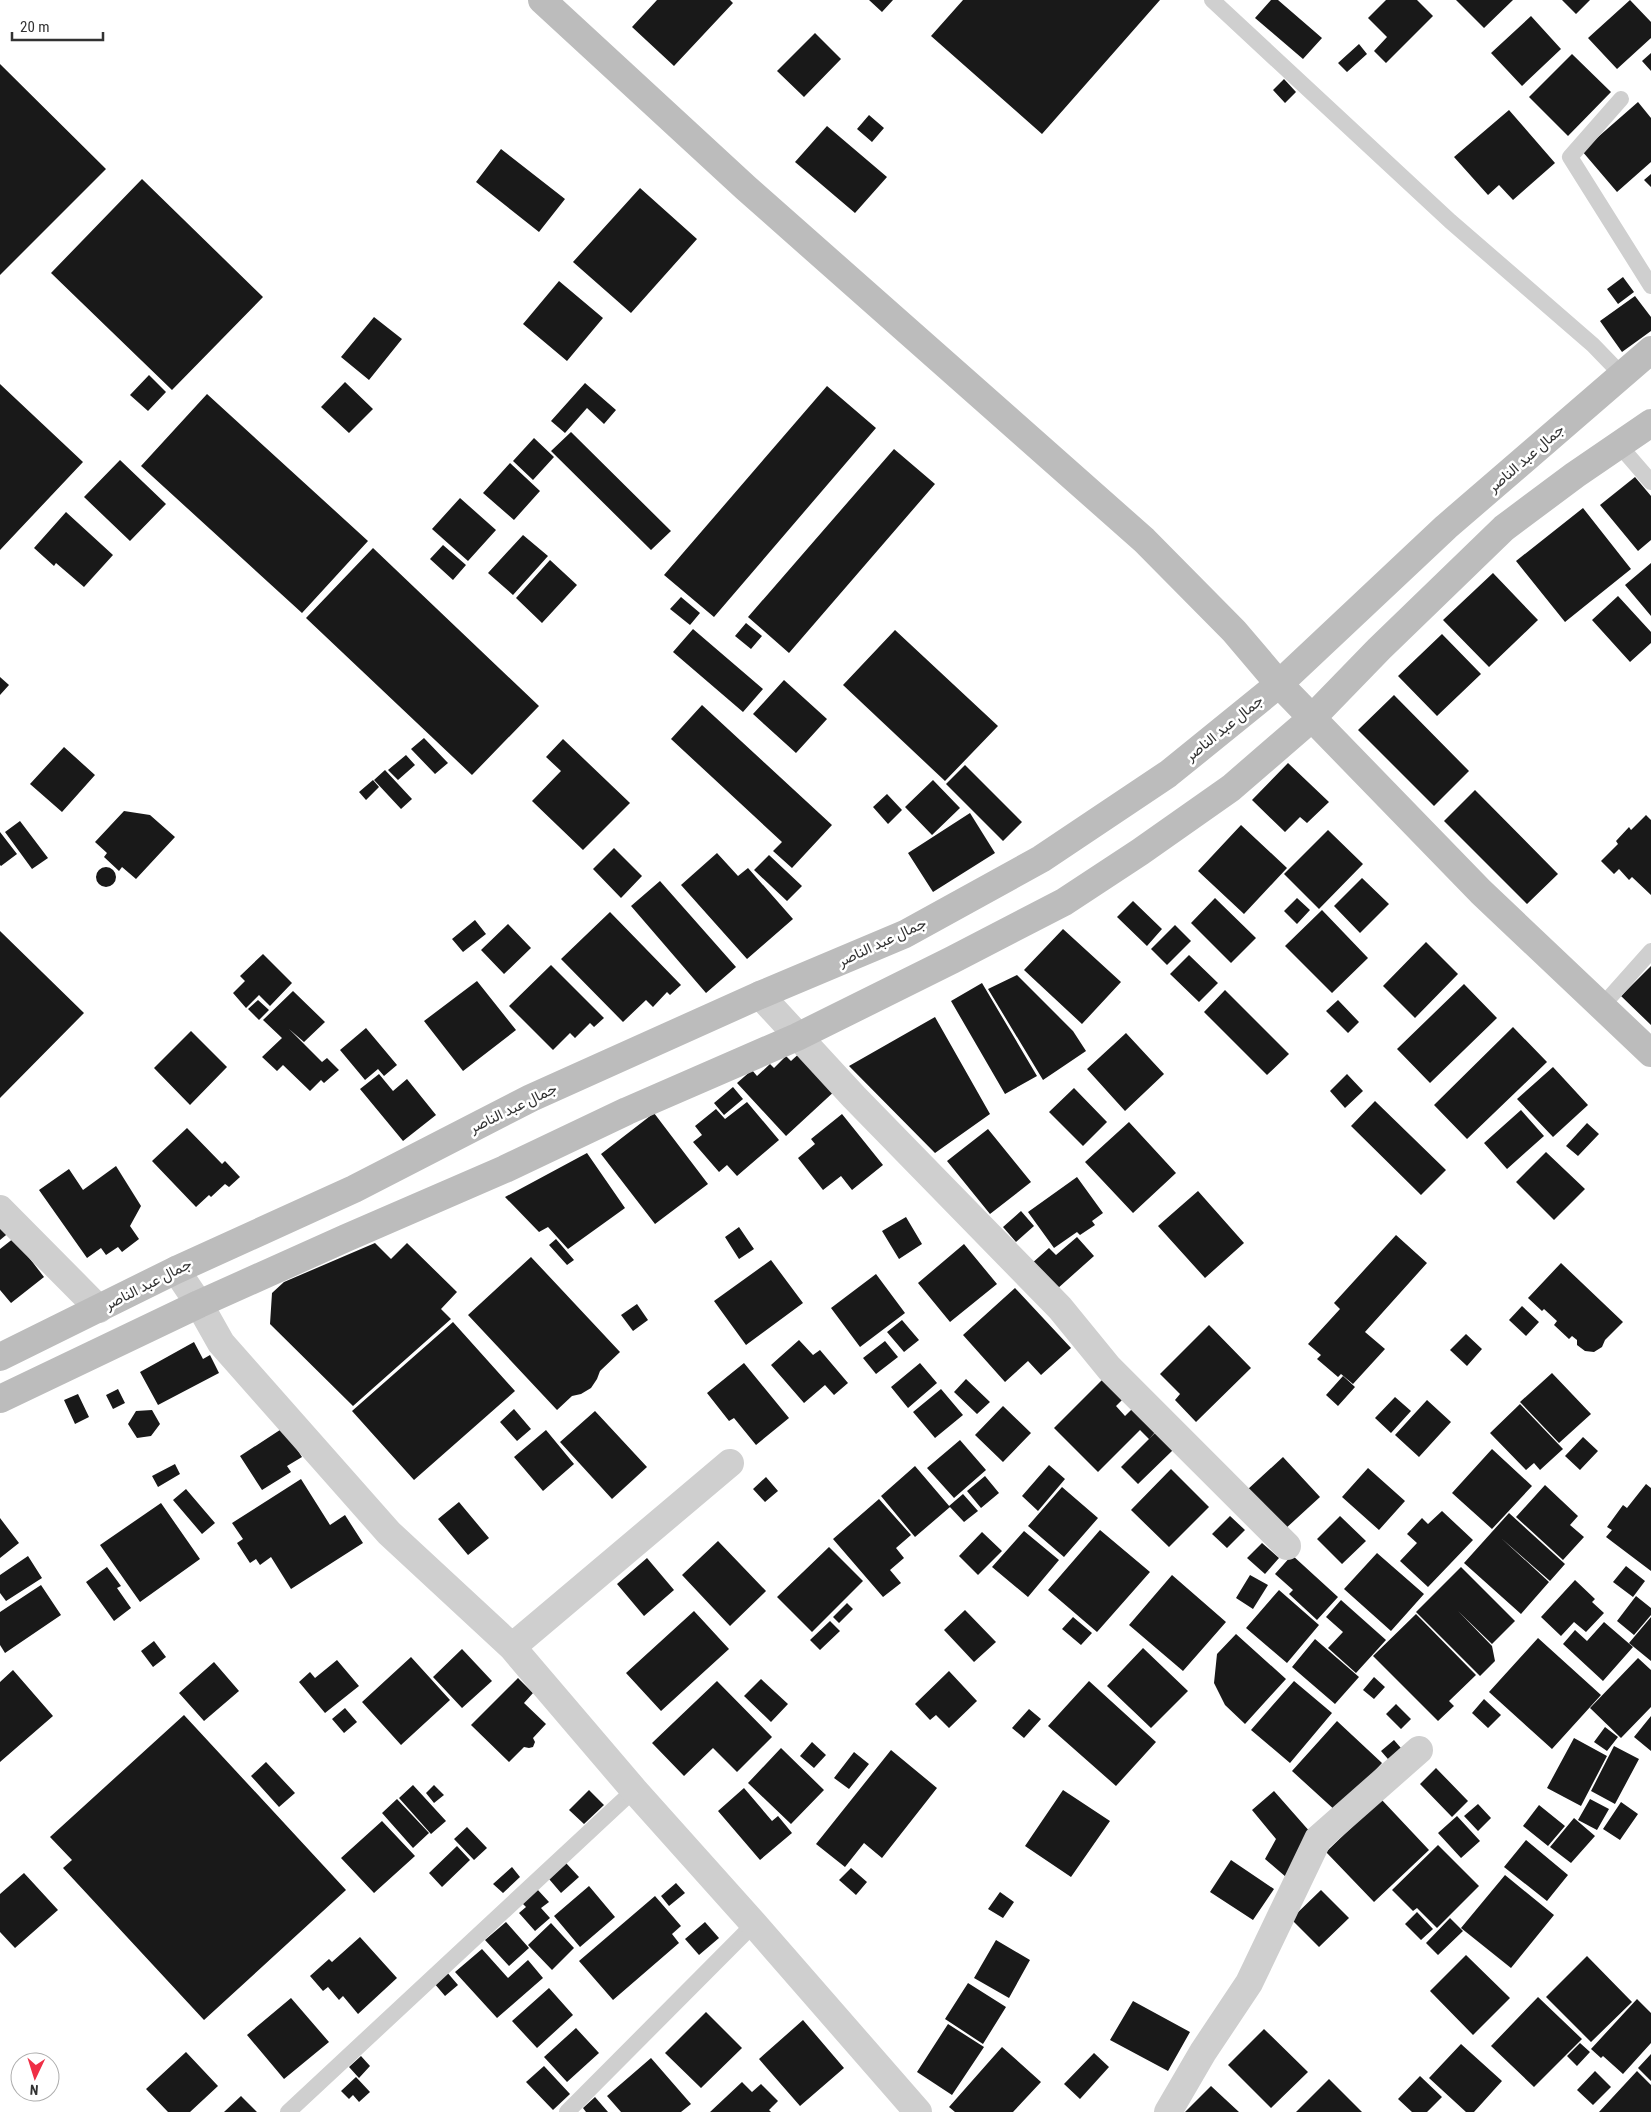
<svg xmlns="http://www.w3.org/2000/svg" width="1651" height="2112" viewBox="0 0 1651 2112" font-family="'Roboto Condensed',Vazirmatn,sans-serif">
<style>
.building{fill:#191919}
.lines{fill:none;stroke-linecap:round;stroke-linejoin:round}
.service{stroke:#cfcfcf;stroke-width:16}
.minor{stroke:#cfcfcf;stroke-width:28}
.secondary{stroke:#bcbcbc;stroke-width:28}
.labels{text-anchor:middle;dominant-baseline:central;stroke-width:5;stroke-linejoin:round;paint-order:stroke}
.street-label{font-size:15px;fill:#323232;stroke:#fff}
</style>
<rect width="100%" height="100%" fill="#fff"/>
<path class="building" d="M657 0H730L733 3 674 66 632 27Z
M869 0H893L882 12Z
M963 0H1160L1042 134 931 36Z
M1271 0H1278L1322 38 1303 59 1255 18Z
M1386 0H1417L1433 16 1386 63 1374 51 1387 37 1368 18Z
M1456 0H1513L1484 28Z
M1562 0H1590L1576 14Z
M1630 0 1651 22V38L1617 69 1588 38Z
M1531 16 1561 49 1522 86 1491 53Z
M815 33 841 59 804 97 777 71Z
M1359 44 1367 54 1347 72 1338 63Z
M1651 53V71L1642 61Z
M1572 54 1611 92 1568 136 1529 97Z
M0 64 106 169 0 275Z
M1284 79 1296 92 1285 103 1273 90Z
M1638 102 1651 118V162L1617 192 1582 151Z
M1509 110 1555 163 1513 200 1499 185 1488 195 1454 157Z
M869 115 884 128 872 142 857 129Z
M827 126 887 177 855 213 795 162Z
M501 149 565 199 539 232 476 182Z
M1651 174V187L1644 180Z
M142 179 263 297 172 390 51 273Z
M640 188 697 239 631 313 573 262Z
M1623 277 1634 292 1618 304 1607 289Z
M559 281 603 318 567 361 523 324Z
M1635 296 1651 317V331L1622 352 1600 321Z
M374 317 402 339 369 380 341 357Z
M149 375 166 392 148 411 130 395Z
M345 382 373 409 349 433 321 407Z
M585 383 616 410 604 424 587 408 565 433 551 421Z
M0 384 83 462 0 550Z
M827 386 876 428 714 617 664 575Z
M207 394 368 541 302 613 141 466Z
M571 432 671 531 651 550 551 451Z
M534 438 554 457 533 480 513 461Z
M894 449 935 484 789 653 748 617Z
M120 460 166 504 130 541 84 497Z
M510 463 540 491 514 520 483 493Z
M1635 477 1651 496V540L1638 551 1600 505Z
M460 498 496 530 468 561 432 529Z
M1583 508 1631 569 1565 622 1516 561Z
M66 512 113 555 84 587 56 563 54 566 34 548Z
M523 535 548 556 513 595 488 573Z
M443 545 466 565 453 580 430 559Z
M373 548 539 706 472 775 306 618Z
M550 560 577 585 542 623 516 598Z
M1651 563V616L1625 585Z
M1493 573 1538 620 1489 667 1443 620Z
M1618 596 1651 632V643L1630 662 1592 620Z
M681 597 700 613 690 625 670 609Z
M746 623 762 636 751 649 735 636Z
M693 629 763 689 743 712 673 652Z
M895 630 998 726 945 781 843 685Z
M1442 634 1481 674 1437 716 1398 676Z
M0 677 9 685 0 695Z
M784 680 827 719 796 753 753 714Z
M1394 695 1469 771 1434 806 1358 730Z
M702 705 832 825 792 868 773 851 782 842 671 739Z
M424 738 448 763 435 774 411 749Z
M563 739 630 803 583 850 532 801 561 771 546 757Z
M64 747 95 775 62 812 30 784Z
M406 755 415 765 398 780 388 770Z
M1288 763 1329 802 1307 823 1300 817 1285 832 1252 800Z
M965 765 1022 822 1003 841 946 784Z
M385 770 412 799 401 809 374 780Z
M373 780 379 787 366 800 359 792Z
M933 780 960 808 932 835 905 807Z
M1475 790 1558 874 1527 904 1444 821Z
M887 794 902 810 888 824 873 807Z
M124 811 150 815 175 837 136 879 122 867 119 871 104 857 107 853 95 842Z
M970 813 995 853 933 892 908 853Z
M1646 815 1651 820V895L1632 877 1629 880 1619 869 1614 874 1601 861 1618 844 1616 841 1629 827 1631 830Z
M20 821 48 858 32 869 5 832Z
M1241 825 1287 868 1244 914 1198 871Z
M1328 830 1363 864 1319 909 1284 874Z
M0 832 17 854 1 866 0 865Z
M614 848 642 876 621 898 593 869Z
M717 853 738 876 748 868 793 919 747 959 681 885Z
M769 855 802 886 787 901 754 870Z
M96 877a10 10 0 1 1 20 0a10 10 0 1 1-20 0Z
M1362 878 1389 904 1360 933 1334 906Z
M660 881 736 967 706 993 631 906Z
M1215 898 1256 938 1231 963 1191 923Z
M1297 898 1310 910 1297 924 1284 911Z
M1133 901 1162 929 1147 946 1117 917Z
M1322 910 1368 958 1332 993 1285 946Z
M610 912 681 985 670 995 667 992 653 1007 646 1000 623 1022 561 959Z
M475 920 486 934 463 952 452 939Z
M508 924 531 948 504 974 481 950Z
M1175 925 1191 941 1167 965 1151 949Z
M1063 929 1121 982 1082 1024 1024 970Z
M0 931 84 1013 0 1098Z
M1426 942 1458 974 1415 1018 1383 986Z
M263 954 292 983 270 1006 259 995 246 1008 233 993 245 981 240 976Z
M1189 955 1218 983 1199 1002 1170 974Z
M551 965 604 1018 594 1027 590 1023 575 1038 570 1033 553 1050 509 1006Z
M1651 966V1025L1621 996Z
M1017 975 1073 1031 1086 1051 1043 1080 988 989Z
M477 981 516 1030 463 1071 424 1021Z
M982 983 1037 1076 1005 1094 951 1001Z
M1464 984 1497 1018 1430 1083 1397 1049Z
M1225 990 1289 1054 1267 1075 1204 1012Z
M293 991 325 1022 304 1042 289 1029 322 1062 327 1058 339 1070 324 1083 321 1080 310 1091 283 1065 277 1071 262 1057 282 1038 263 1020Z
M258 1000 269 1010 259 1020 248 1009Z
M1338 1000 1359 1022 1348 1033 1326 1011Z
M935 1017 990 1114 935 1153 849 1066Z
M1513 1027 1547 1062 1467 1139 1434 1105Z
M366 1028 397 1065 384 1076 378 1069 365 1080 340 1050Z
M191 1031 227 1067 190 1105 154 1068Z
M1126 1033 1164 1074 1125 1111 1087 1069Z
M803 1050 838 1088 786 1136 737 1083 752 1070 757 1076 770 1064 774 1068 786 1056 791 1061Z
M1553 1067 1588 1105 1553 1137 1517 1099Z
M379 1074 393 1091 407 1079 436 1115 403 1141 360 1089Z
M1347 1074 1363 1091 1345 1108 1330 1091Z
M733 1087 743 1099 724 1115 714 1103Z
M1074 1088 1107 1122 1083 1146 1049 1112Z
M1375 1101 1446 1170 1421 1195 1351 1126Z
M747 1102 779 1140 737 1176 727 1165 719 1172 693 1142 702 1135 695 1126 716 1109 725 1119Z
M1521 1110 1544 1136 1507 1169 1484 1143Z
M654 1113 708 1184 655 1224 601 1154Z
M842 1114 883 1165 852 1190 841 1176 823 1190 798 1158 815 1144 811 1139Z
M1129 1122 1176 1173 1133 1213 1085 1162Z
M1587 1123 1599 1134 1578 1156 1566 1146Z
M187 1128 222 1164 225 1161 240 1177 229 1187 225 1184 211 1197 209 1195 196 1207 152 1161Z
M988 1129 1031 1182 990 1214 947 1161Z
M1546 1152 1585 1189 1554 1220 1516 1182Z
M587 1153 625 1208 568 1249 548 1227 539 1232 505 1197Z
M116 1166 141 1206 130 1226 139 1239 122 1252 118 1247 106 1255 101 1248 87 1258 39 1190 69 1169 83 1190Z
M1077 1177 1103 1213 1092 1221 1095 1225 1080 1235 1077 1232 1054 1248 1028 1212Z
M1198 1191 1244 1243 1205 1278 1158 1226Z
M1021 1211 1034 1226 1016 1242 1003 1227Z
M0 1217 11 1231 0 1240Z
M906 1217 922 1244 899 1259 882 1231Z
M739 1227 754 1249 739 1259 725 1237Z
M1396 1235 1427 1263 1365 1332 1385 1349 1353 1384 1341 1374 1338 1377 1317 1359 1321 1355 1308 1344 1340 1309 1334 1303Z
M1077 1237 1094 1256 1057 1289 1030 1265 1049 1248 1056 1255Z
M14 1238 44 1277 11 1303 0 1290V1249Z
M556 1239 574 1260 567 1265 549 1245Z
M375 1243 391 1259 407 1243 457 1292 441 1309 451 1319 353 1406 270 1324 272 1293 284 1282Z
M964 1244 997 1284 950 1322 918 1283Z
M531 1257 620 1352 600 1371 597 1379 591 1388 581 1394 572 1396 557 1410 468 1315Z
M771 1260 803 1303 746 1345 714 1301Z
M1561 1263 1623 1322 1605 1340 1602 1347 1594 1352 1585 1351 1577 1345V1340L1572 1336 1569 1339 1554 1325 1557 1321 1544 1309 1542 1311 1528 1298Z
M876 1274 905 1313 860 1347 831 1308Z
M1015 1288 1071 1348 1041 1375 1028 1361 1005 1382 963 1335Z
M637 1304 648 1320 633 1331 621 1315Z
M1522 1306 1539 1322 1526 1336 1509 1320Z
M902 1320 919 1340 904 1352 887 1332Z
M453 1322 515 1391 414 1480 352 1411Z
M1209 1325 1251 1368 1196 1422 1175 1400 1180 1394 1160 1374Z
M1466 1334 1482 1349 1467 1366 1450 1350Z
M799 1340 813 1355 820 1350 848 1383 834 1395 825 1385 804 1403 771 1365Z
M885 1341 898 1357 876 1374 863 1358Z
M194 1342 203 1359 210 1355 219 1373 158 1405 140 1372Z
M744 1363 789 1418 756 1445 734 1418 729 1421 707 1393Z
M920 1363 937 1383 908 1408 891 1387Z
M1552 1373 1591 1414 1559 1443 1520 1402Z
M1106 1376 1126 1396 1116 1406 1125 1416 1135 1406 1158 1429 1149 1439 1140 1430 1098 1472 1054 1428Z
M1343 1376 1355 1387 1338 1406 1326 1395Z
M966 1379 990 1402 977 1414 954 1392Z
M118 1389 125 1403 113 1409 106 1395Z
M941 1389 963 1415 935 1438 913 1412Z
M78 1394 89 1417 75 1424 64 1400Z
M1395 1397 1411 1411 1391 1433 1375 1418Z
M1427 1400 1451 1422 1419 1457 1395 1435Z
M1520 1404 1563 1449 1540 1470 1534 1463 1526 1470 1490 1433Z
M1003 1406 1031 1433 1003 1462 975 1435Z
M514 1409 531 1429 517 1441 500 1422Z
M152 1410 160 1424 151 1436 137 1438 128 1424 136 1411Z
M595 1411 647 1467 612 1499 560 1442Z
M283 1428 302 1457 287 1466 291 1472 262 1490 240 1456Z
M546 1430 574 1464 543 1491 514 1457Z
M1156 1432 1173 1450 1138 1484 1121 1467Z
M1583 1437 1598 1451 1580 1470 1565 1456Z
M960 1440 986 1470 954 1498 927 1468Z
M1492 1449 1532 1486 1492 1529 1452 1493Z
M1283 1457 1320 1497 1284 1530 1247 1490Z
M175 1464 180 1474 158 1487 152 1476Z
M1049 1465 1065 1479 1038 1511 1022 1496Z
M915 1466 950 1507 915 1537 881 1496Z
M1368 1468 1405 1501 1379 1530 1342 1497Z
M1171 1469 1209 1507 1169 1547 1131 1510Z
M985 1476 999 1493 981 1508 967 1491Z
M766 1477 778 1491 765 1502 753 1489Z
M301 1479 330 1525 345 1515 363 1543 291 1589 271 1557 260 1565 256 1559 250 1563 237 1543 243 1539 232 1523Z
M1646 1484 1651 1488V1571L1606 1537 1612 1530 1607 1527 1623 1505 1627 1508Z
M1545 1485 1578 1516 1570 1525 1584 1537 1563 1560 1516 1517Z
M1062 1487 1098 1518 1064 1557 1028 1526Z
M186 1489 215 1523 202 1534 173 1500Z
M963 1494 978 1511 964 1522 949 1506Z
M879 1499 911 1535 896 1548 904 1558 890 1570 901 1583 883 1597 833 1539Z
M459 1502 489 1538 468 1555 438 1519Z
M161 1503 200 1559 140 1602 100 1545Z
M1442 1511 1473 1540 1428 1587 1400 1561 1417 1543 1407 1534 1422 1518 1428 1524Z
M1509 1513 1565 1564 1550 1581 1501 1538 1549 1582 1521 1614 1464 1563Z
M1230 1516 1245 1530 1227 1548 1212 1534Z
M1340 1516 1366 1541 1342 1564 1317 1539Z
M0 1518 19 1543 0 1558Z
M1100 1530 1150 1572 1097 1632 1048 1590Z
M1024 1531 1059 1560 1028 1597 992 1567Z
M982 1532 1002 1551 978 1575 959 1556Z
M718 1541 766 1591 730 1626 682 1575Z
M1262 1543 1279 1558 1265 1574 1247 1558Z
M829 1547 863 1581 812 1632 777 1597Z
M1377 1553 1424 1594 1391 1631 1344 1589Z
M1292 1555 1338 1597 1317 1620 1289 1594 1293 1590 1275 1574Z
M28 1556 42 1578 6 1601 0 1593V1575Z
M647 1558 674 1590 644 1616 617 1584Z
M1626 1566 1645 1581 1633 1597 1613 1582Z
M107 1567 121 1586 117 1588 131 1608 114 1621 86 1582Z
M1461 1567 1515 1621 1492 1644 1458 1611 1492 1646 1495 1661 1480 1676 1416 1612Z
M1172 1575 1226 1622 1183 1671 1129 1625Z
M1250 1575 1268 1585 1253 1609 1236 1598Z
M1575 1580 1595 1599 1592 1602 1604 1613 1586 1632 1574 1622 1561 1636 1541 1617Z
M41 1585 61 1615 5 1653 0 1645V1612Z
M1279 1590 1319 1625 1287 1663 1246 1628Z
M1636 1596 1651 1608V1615L1634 1635 1617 1621Z
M1341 1600 1386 1640 1356 1673 1328 1648 1343 1632 1326 1617Z
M847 1603 853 1609 839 1623 833 1617Z
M965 1610 996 1642 974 1662 944 1630Z
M694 1611 729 1649 661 1711 626 1673Z
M1416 1614 1476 1675 1449 1701 1454 1706 1438 1721 1373 1656Z
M1073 1617 1092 1633 1081 1645 1062 1629Z
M1651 1617V1661L1629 1643Z
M830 1621 840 1631 820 1650 810 1640Z
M1604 1622 1633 1647 1603 1681 1563 1644 1575 1630 1587 1641Z
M1236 1634 1286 1679 1245 1724 1225 1705 1214 1683 1217 1654Z
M1538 1638 1601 1695 1552 1749 1489 1692Z
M1315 1639 1359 1677 1335 1704 1292 1667Z
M154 1641 166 1657 153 1667 141 1651Z
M1143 1648 1188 1691 1151 1728 1107 1686Z
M462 1649 492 1681 462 1708 433 1677Z
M411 1657 450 1700 401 1745 362 1702Z
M1638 1658 1651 1670V1707L1621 1738 1590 1708Z
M337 1660 359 1686 325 1713 299 1682 310 1672 315 1678Z
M214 1662 239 1691 204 1721 179 1693Z
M13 1670 53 1716 0 1762V1682Z
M949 1671 977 1701 949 1728 936 1715 930 1720 915 1704Z
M1374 1677 1385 1687 1374 1699 1363 1690Z
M518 1678 533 1693 524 1703 546 1724 533 1738 535 1742 533 1747 529 1748 524 1747 509 1762 471 1725Z
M761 1679 788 1704 771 1722 744 1696Z
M717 1681 772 1737 737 1772 713 1748 684 1776 652 1743Z
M1089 1681 1156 1742 1116 1786 1048 1726Z
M1294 1681 1332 1713 1290 1763 1251 1730Z
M1484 1699 1501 1715 1488 1728 1472 1713Z
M1396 1704 1411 1719 1401 1729 1386 1714Z
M345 1708 357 1722 344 1733 332 1719Z
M1029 1709 1041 1719 1024 1738 1012 1728Z
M184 1715 346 1890 204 2020 63 1868 72 1860 50 1837Z
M1651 1716V1751L1634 1737Z
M1337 1721 1382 1763 1337 1812 1292 1771Z
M1605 1727 1618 1737 1607 1751 1594 1742Z
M1574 1738 1607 1756 1581 1806 1547 1788Z
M1394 1740 1407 1755 1394 1766 1381 1751Z
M812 1742 826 1755 814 1768 800 1756Z
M1614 1746 1639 1759 1615 1804 1591 1791Z
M781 1748 824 1790 791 1824 748 1783Z
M891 1750 937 1788 882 1858 864 1843 845 1867 816 1844Z
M854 1752 869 1764 849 1789 834 1778Z
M266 1762 295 1793 279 1807 251 1776Z
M1436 1768 1468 1801 1452 1817 1420 1784Z
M413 1785 446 1821 431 1834 399 1798Z
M434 1785 444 1795 434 1803 426 1793Z
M744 1788 772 1821 778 1816 792 1833 760 1860 718 1811Z
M589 1790 604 1805 584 1824 569 1810Z
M1063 1790 1110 1821 1071 1877 1025 1846Z
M1274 1791 1311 1833 1286 1877 1265 1859 1276 1839 1252 1810Z
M397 1799 429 1833 413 1848 382 1813Z
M1381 1799 1429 1850 1374 1902 1326 1852Z
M1590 1799 1609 1809 1597 1830 1578 1820Z
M1621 1802 1638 1814 1620 1840 1603 1829Z
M1478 1804 1491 1818 1478 1831 1464 1816Z
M1539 1805 1565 1826 1548 1846 1523 1826Z
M1457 1816 1480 1841 1461 1858 1438 1833Z
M1574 1818 1595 1836 1571 1863 1550 1847Z
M382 1821 415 1856 374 1893 341 1858Z
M467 1827 487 1848 474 1860 454 1839Z
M1526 1840 1568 1875 1547 1901 1504 1867Z
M1438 1845 1479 1886 1437 1928 1417 1908 1413 1911 1392 1890Z
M457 1846 470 1860 442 1887 429 1873Z
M1231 1860 1274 1889 1253 1920 1210 1892Z
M566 1863 579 1877 561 1893 549 1879Z
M512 1867 520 1877 503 1893 493 1884Z
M851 1868 867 1882 856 1895 839 1880Z
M24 1873 58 1910 15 1948 0 1932V1894Z
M1505 1875 1554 1915 1511 1968 1461 1928Z
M676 1883 685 1893 669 1906 661 1896Z
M589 1886 615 1917 580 1947 554 1916Z
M537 1889 549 1902 541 1908 550 1918 535 1931 519 1913 526 1907 522 1903Z
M1321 1890 1349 1918 1319 1947 1291 1919Z
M1000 1892 1014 1902 1003 1918 988 1909Z
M655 1896 681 1926 672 1934 679 1943 613 2000 579 1961Z
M1417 1912 1433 1929 1421 1940 1405 1924Z
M1450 1918 1463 1931 1438 1955 1426 1943Z
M506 1922 529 1948 509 1966 485 1940Z
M705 1922 719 1938 699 1955 685 1939Z
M551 1923 574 1948 552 1970 528 1945Z
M360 1937 397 1978 358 2014 343 1996 339 2000 328 1987 323 1991 310 1976 329 1959 332 1962Z
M996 1940 1030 1960 1009 1998 974 1978Z
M482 1949 508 1978 528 1960 543 1978 497 2018 455 1972Z
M1466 1955 1510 1998 1473 2035 1430 1991Z
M1587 1956 1632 2002 1591 2042 1546 1997Z
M446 1971 458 1985 445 1996 434 1983Z
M968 1983 1006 2007 983 2044 945 2019Z
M549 1988 573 2015 537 2048 512 2021Z
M1538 1997 1582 2039 1534 2087 1491 2046Z
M291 1998 329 2042 284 2079 247 2035Z
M1637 1999 1651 2013V2043L1623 2074 1603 2056 1601 2058 1591 2049Z
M1133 2001 1190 2032 1168 2071 1110 2040Z
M706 2012 742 2048 701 2088 665 2053Z
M803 2020 844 2068 800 2106 759 2059Z
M948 2024 984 2047 952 2095 917 2072Z
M576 2028 599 2053 567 2082 544 2057Z
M1264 2029 1308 2072 1271 2108 1228 2065Z
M1580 2043 1590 2052 1577 2066 1567 2056Z
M1461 2044 1502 2081 1474 2112H1466L1429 2078Z
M1002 2047 1041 2082 1013 2112H955L949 2107Z
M186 2052 218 2086 190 2112H168L146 2089Z
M1094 2053 1109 2067 1080 2099 1064 2084Z
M1651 2054V2081L1638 2068Z
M361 2056 370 2066 359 2078 349 2067Z
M651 2058 691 2104 681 2112H621L607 2096Z
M544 2066 570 2094 553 2110 526 2082Z
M1595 2071 1611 2087 1593 2105 1577 2090Z
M1637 2071 1651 2085V2112H1599Z
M1420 2076 1442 2097 1427 2112H1412L1398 2099Z
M356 2077 370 2092 359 2102 353 2095 349 2099 341 2091Z
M1329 2079 1362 2112H1296Z
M742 2082 752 2092 761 2084 778 2101 769 2110 771 2112H710Z
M1211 2086 1239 2112H1185Z
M241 2096 257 2112H224Z
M595 2097 608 2112H586L583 2108Z"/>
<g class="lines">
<path class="service" d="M1212 0 1450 221 1593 345 1622 375
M1621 99 1570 157 1651 286
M1619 445 1651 482
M1602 1006 1651 951
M288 2112 634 1790
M567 2112 754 1924"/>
<path class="minor" d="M760 995 854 1097 1060 1308 1109 1368 1287 1546
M0 1209 99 1309
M176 1270 199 1304 221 1343 389 1533 512 1647 634 1790 754 1924 918 2112
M512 1647 730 1463
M1168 2112 1203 2052 1249 1983 1318 1839 1419 1750"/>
<path class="secondary" d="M542 0 746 188 1144 540 1234 631 1279 684 1481 892 1651 1053
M0 1357 176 1270 354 1189 531 1098 760 995 905 934 1041 859 1168 774 1279 684 1446 527 1651 350
M0 1399 199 1304 346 1238 505 1169 627 1111 797 1037 952 960 1064 902 1140 852 1231 788 1312 718 1379 649 1504 528 1575 475 1651 423"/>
</g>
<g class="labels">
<g class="street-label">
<text transform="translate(1526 458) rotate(-41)">جمال عبد الناصر</text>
<text transform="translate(1224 728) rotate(-39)">جمال عبد الناصر</text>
<text transform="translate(882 942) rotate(-25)">جمال عبد الناصر</text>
<text transform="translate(513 1108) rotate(-26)">جمال عبد الناصر</text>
<text transform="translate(148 1284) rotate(-27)">جمال عبد الناصر</text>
</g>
</g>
<g transform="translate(35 2077) rotate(184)"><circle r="24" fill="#ffffff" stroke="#adadad"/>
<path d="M0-4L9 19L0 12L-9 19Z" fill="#ef2f46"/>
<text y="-8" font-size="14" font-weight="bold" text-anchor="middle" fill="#323232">N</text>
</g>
<path d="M12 32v8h91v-8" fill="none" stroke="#323232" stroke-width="2.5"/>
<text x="20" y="32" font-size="15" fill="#323232" stroke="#ffffff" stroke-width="4" paint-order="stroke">20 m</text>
</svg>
